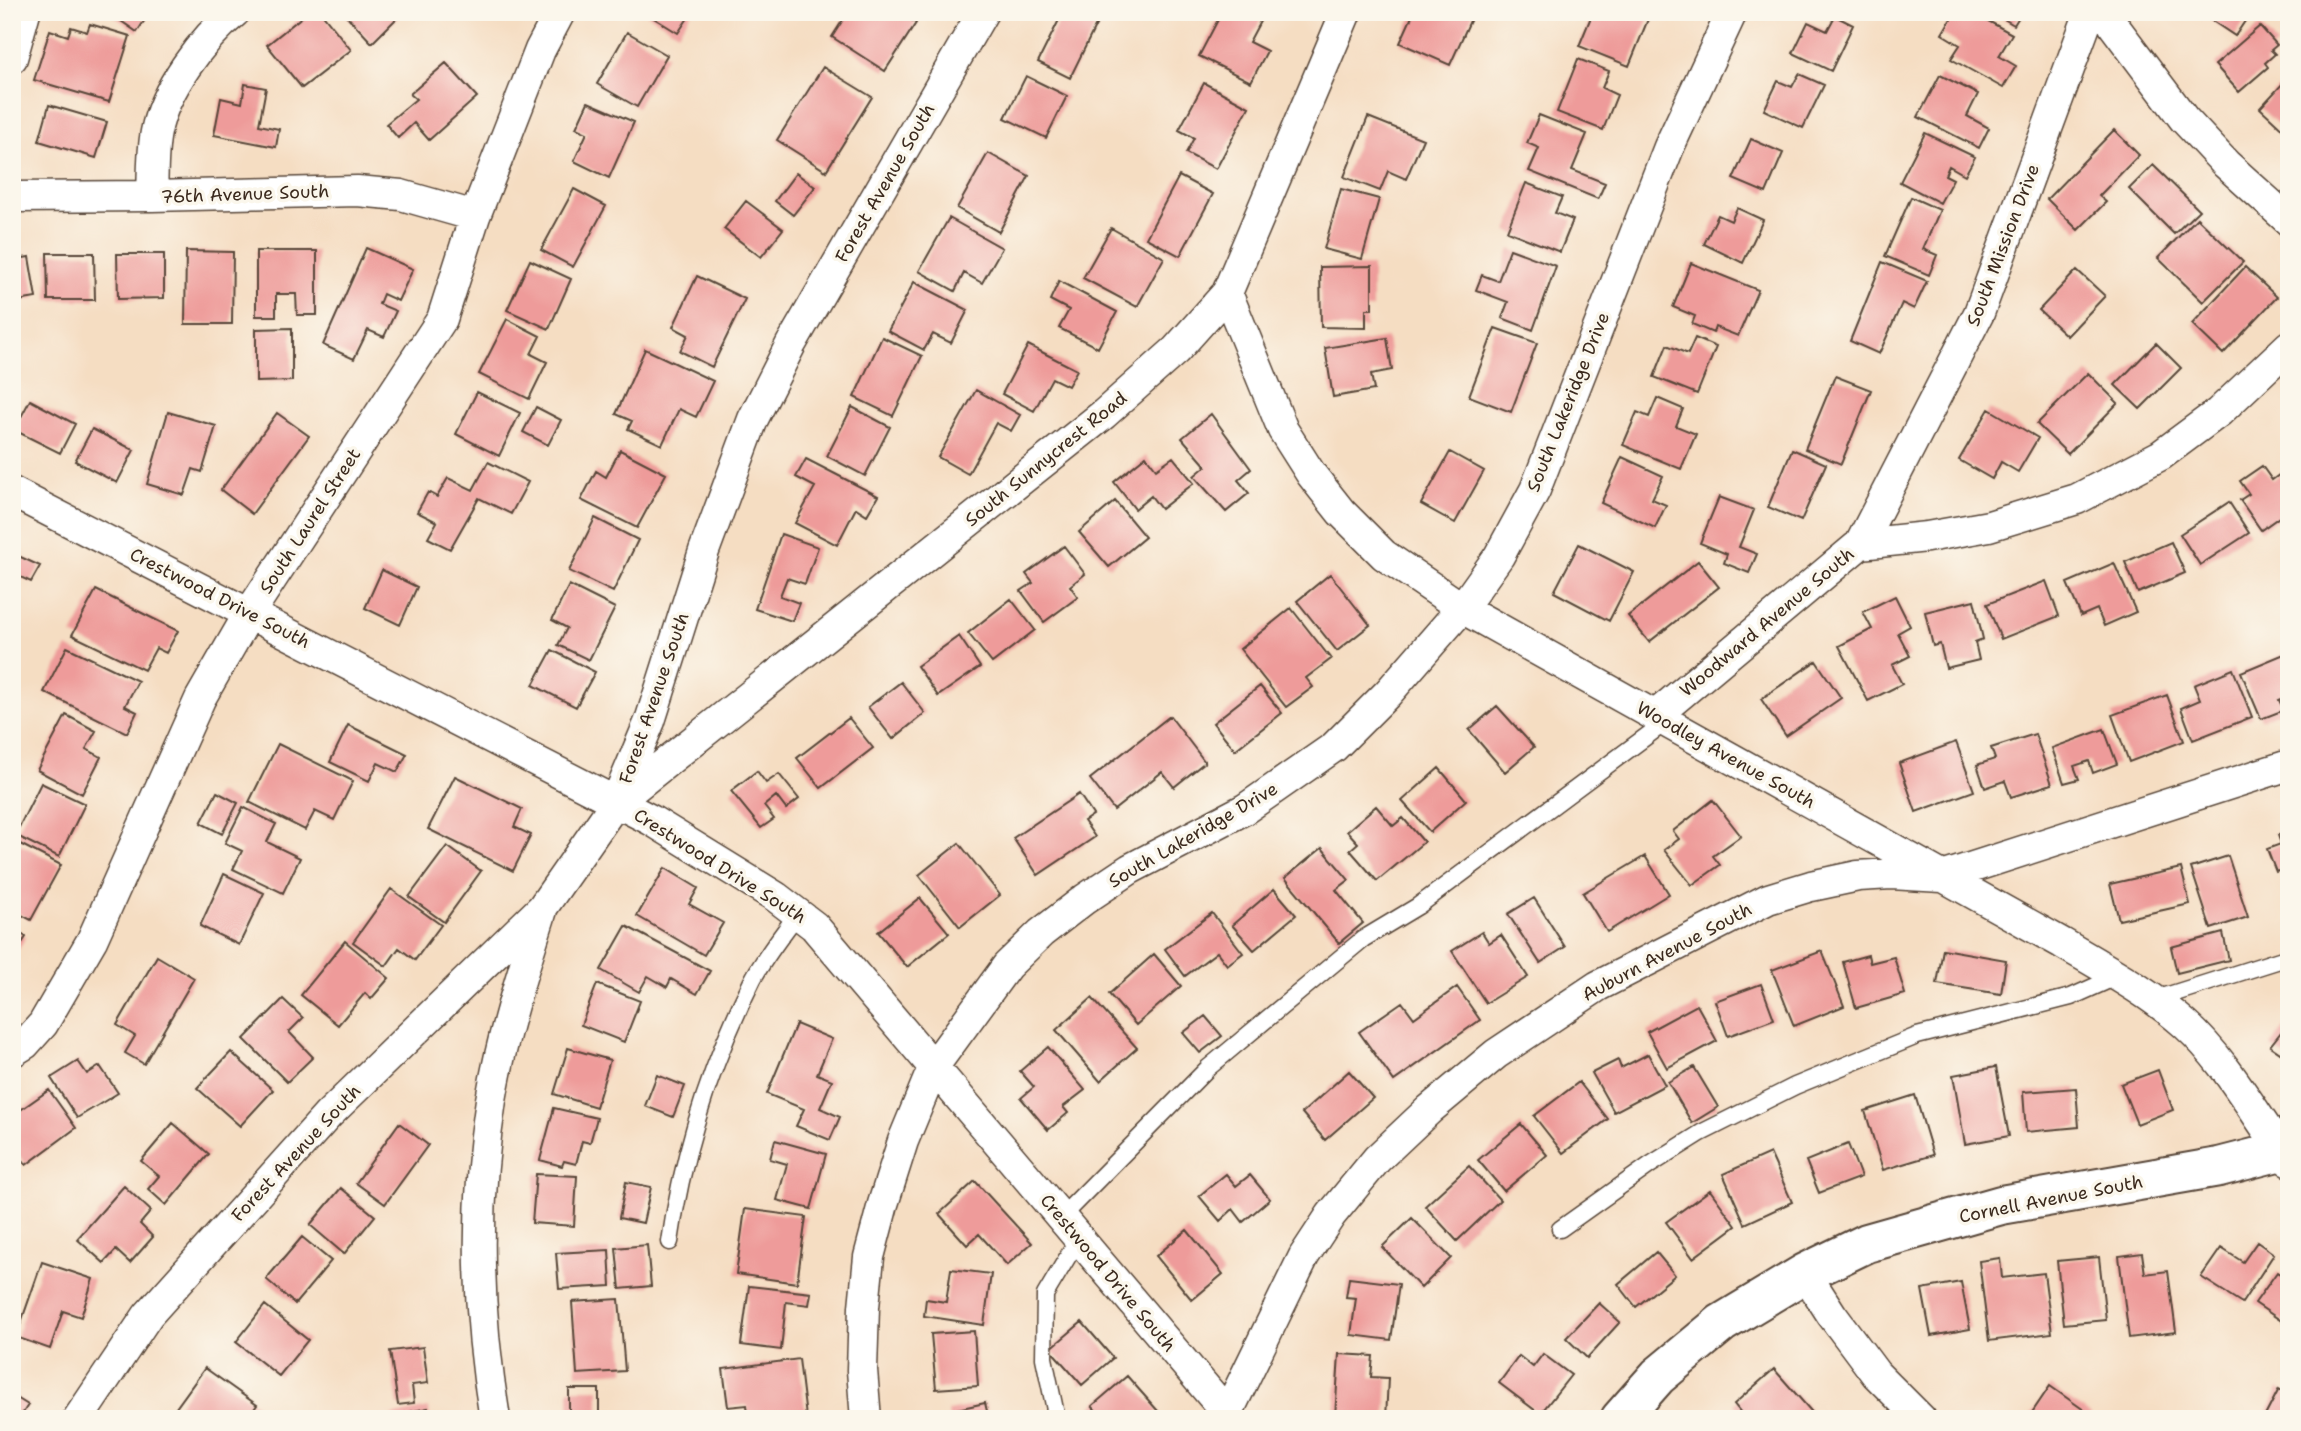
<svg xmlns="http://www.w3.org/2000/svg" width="2301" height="1431" viewBox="0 0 2301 1431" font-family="'Shantell Sans',sans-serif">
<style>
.building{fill:#ee9b9a}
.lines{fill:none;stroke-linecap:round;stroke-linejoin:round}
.service-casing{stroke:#574537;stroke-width:19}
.minor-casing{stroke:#574537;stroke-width:33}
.tertiary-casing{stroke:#574537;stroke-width:42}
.service{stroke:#fff;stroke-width:16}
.minor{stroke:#fff;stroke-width:30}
.tertiary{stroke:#fff;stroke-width:38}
.labels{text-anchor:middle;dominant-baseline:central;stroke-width:7;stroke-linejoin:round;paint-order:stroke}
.street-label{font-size:18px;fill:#3b2a1e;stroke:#fbf7ec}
</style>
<rect width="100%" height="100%" fill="#fbf7ec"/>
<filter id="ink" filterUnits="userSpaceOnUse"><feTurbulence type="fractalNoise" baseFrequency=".0143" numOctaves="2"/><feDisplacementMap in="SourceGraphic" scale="14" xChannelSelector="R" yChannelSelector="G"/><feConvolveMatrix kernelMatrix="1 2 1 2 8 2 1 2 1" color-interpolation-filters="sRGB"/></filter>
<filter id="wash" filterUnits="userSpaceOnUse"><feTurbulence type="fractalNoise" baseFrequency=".00686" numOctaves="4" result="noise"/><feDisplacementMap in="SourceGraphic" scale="28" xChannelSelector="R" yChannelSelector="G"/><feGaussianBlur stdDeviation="1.57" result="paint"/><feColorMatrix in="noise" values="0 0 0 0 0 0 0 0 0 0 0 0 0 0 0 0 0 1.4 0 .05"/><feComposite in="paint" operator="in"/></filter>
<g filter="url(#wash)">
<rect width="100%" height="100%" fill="#f5ddc2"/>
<g id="blocks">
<path class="building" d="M108 12H150L137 32Z
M308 12H321L351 50 302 88 267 45Z
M343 12H403L372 43Z
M644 12H692L678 33Z
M848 12H906L904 15 916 23 885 71 832 37Z
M1063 12H1075L1097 23 1070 78 1038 62Z
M1212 12H1265L1249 42 1267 51 1251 82 1199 56 1220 16Z
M1414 12H1474L1450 65 1400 43Z
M1593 12H1651L1629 66 1579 46Z
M1955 12H1972L2012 34 1999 56 2016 66 2003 88 1951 59 1960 45 1942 34Z
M1992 12H2022L2014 25Z
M2199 12H2251L2235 36Z
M1835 16 1853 25 1831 71 1793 53 1808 22 1827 31Z
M90 24 130 36 109 102 34 80 50 30 68 36 71 27 87 32Z
M2260 26 2277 45 2271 50 2275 54 2265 63 2268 67 2239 92 2215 65Z
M627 32 667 55 637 107 597 84Z
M1578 59 1609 71 1602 88 1617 95 1603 130 1557 112Z
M446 63 477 97 429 140 414 123 398 138 386 124 416 99 410 94Z
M823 67 872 97 826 171 777 140Z
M1799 74 1824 85 1803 128 1764 110 1778 81 1792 87Z
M1940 75 1978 94 1967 116 1989 128 1979 148 1918 117Z
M1026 76 1067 96 1046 138 1005 118Z
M2284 82 2289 86V135L2260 108Z
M1204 83 1249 107 1216 169 1186 153 1194 138 1179 130Z
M245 84 266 88 259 125 279 129 276 147 214 135 221 98 242 103Z
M588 102 634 122 609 178 574 161 587 133 576 128Z
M49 105 107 122 96 158 39 141Z
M1539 115 1587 134 1572 170 1605 183 1598 199 1529 171 1539 148 1527 143Z
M1368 117 1423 139 1406 179 1388 171 1380 191 1344 177Z
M2114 130 2139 155 2099 196 2106 202 2078 230 2047 199Z
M1925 133 1975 157 1965 175 1949 166 1945 175 1953 179 1940 203 1900 182Z
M1751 139 1783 153 1766 193 1733 179Z
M988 153 1029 176 999 232 957 208Z
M2153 165 2199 210 2174 234 2129 189Z
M796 173 815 187 793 215 775 201Z
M1179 176 1213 194 1180 256 1146 238Z
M1526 183 1562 197 1555 213 1573 220 1560 252 1507 231Z
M574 189 606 206 573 267 541 250Z
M1341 189 1379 199 1362 259 1324 249Z
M1911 197 1940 210 1923 249 1937 255 1929 275 1885 256Z
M746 201 783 229 761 257 724 229Z
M1737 208 1763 220 1743 263 1704 244 1718 215 1731 221Z
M949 218 1002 248 982 283 964 273 955 291 919 271Z
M2197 218 2243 262 2203 302 2158 258Z
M1111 228 1164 258 1137 307 1083 278Z
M366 248 413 269 398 301 383 294 379 304 396 311 384 337 368 330 354 359 323 345Z
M1510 249 1556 266 1533 330 1502 318 1508 302 1476 290 1482 275 1498 281Z
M186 251 233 252 232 324H185Z
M256 251H317V315H297L296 294H276V316H256Z
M47 253H94L95 300H48Z
M117 254H164V298L118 299Z
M29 257 36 298 12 302V260Z
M530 260 571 279 549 329 507 310Z
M1882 262 1927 281 1914 309 1902 303 1879 354 1850 341Z
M1691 263 1758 290 1738 336 1715 327 1713 333 1692 324 1695 316 1673 307Z
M1372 266V309H1366V328L1321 327 1320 267Z
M2245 267 2277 297 2223 354 2192 324Z
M2077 270 2105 296 2067 336 2039 310Z
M697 276 745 299 712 367 680 351 688 335 673 327Z
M1059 281 1117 312 1098 348 1059 328 1069 310 1050 300Z
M914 282 968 310 951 343 933 334 924 350 888 331Z
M507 319 540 336 531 354 547 362 529 399 479 374Z
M292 328V381L256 382V329Z
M1495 328 1537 343 1511 412 1469 396Z
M882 337 922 356 893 416 854 397Z
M1387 338 1392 370 1371 374 1374 390 1333 397 1325 348Z
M1695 338 1716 347 1697 394 1654 377 1667 345 1688 354Z
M2156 343 2181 368 2140 409 2115 385Z
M1028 345 1077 370 1068 386 1052 378 1034 411 1002 394Z
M645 349 713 381 696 417 679 409 662 445 628 429 632 421 616 414Z
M2088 373 2118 403 2068 454 2037 424Z
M1835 376 1871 390 1841 464 1805 449Z
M976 390 1020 415 1011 431 996 423 968 474 938 457Z
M477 392 520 413 499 456 456 434Z
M1657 398 1683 409 1676 426 1696 434 1681 469 1623 445 1637 412 1649 417Z
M30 400 75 424 60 453 14 430Z
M536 407 561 420 548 445 523 432Z
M852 407 890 427 865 476 827 456Z
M1989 409 2038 438 2018 472 2001 462 1992 479 1959 460Z
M168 412 216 426 202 472 193 469 184 495 147 484Z
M277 413 309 436 252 514 221 490Z
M1211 414 1251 469 1238 480 1249 493 1226 512 1194 476 1206 466 1182 438Z
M92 429 134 450 117 483 75 461Z
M1792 449 1826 464 1801 521 1768 507Z
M620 450 666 474 637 528 581 500 596 471 606 477Z
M1450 452 1484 471 1455 523 1421 504Z
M1146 456 1156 469 1173 457 1194 483 1161 509 1151 496 1135 509 1114 482Z
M1622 457 1663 476 1652 499 1666 505 1655 528 1601 503Z
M806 459 878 496 867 515 856 508 837 545 795 523 815 487 796 477Z
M488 462 528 482 511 514 479 498 450 549 428 538 437 522 417 512 428 492 437 497 448 478 473 490Z
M2262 466 2272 480 2287 469 2289 471V510L2261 530 2240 500 2249 494 2240 481Z
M1719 497 1754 510 1739 547 1757 554 1749 573 1724 563 1727 554 1700 543Z
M1115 501 1145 537 1109 567 1079 532Z
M2229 502 2249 533 2200 565 2180 534Z
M595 518 638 540 613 592 569 571Z
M781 534 818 547 805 584 787 578 780 596 799 603 792 621 755 609Z
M2171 542 2185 573 2138 593 2125 562Z
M1579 544 1634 572 1609 621 1554 592Z
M1064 546 1085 574 1070 586 1078 597 1044 622 1021 591 1033 583 1026 574Z
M12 553 40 566 31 582 14 574 12 578Z
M1698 561 1719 587 1649 642 1628 616Z
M2114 563 2136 612 2104 626 2097 609 2081 616 2067 583Z
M382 570 417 587 400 625 365 608Z
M1330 574 1370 625 1337 651 1297 601Z
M2046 581 2059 616 2001 639 1987 604Z
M569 585 615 608 589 660 558 645 567 628 552 620Z
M96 590 178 631 166 653 156 648 144 670 72 635Z
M1895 596 1910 626 1898 633 1910 656 1892 665 1902 684 1868 701 1839 646 1872 629 1863 612Z
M1011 599 1035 630 992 663 968 633Z
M1974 600 1983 639 1975 642 1979 660 1946 668 1940 644 1933 646 1925 612Z
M1291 608 1331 659 1306 678 1313 687 1286 707 1240 649Z
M959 636 980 667 938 696 917 666Z
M67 647 138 681 125 706 137 712 127 733 44 692Z
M552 650 595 672 576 707 533 685Z
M2289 652V696L2279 700 2284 710 2261 719 2241 672Z
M1816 661 1841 698 1786 736 1761 699Z
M2233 669 2252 717 2193 740 2181 708 2200 700 2194 685Z
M901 682 925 713 893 739 868 707Z
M1260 686 1282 713 1235 750 1213 723Z
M2167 695 2184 741 2129 762 2112 715Z
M1497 706 1534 747 1505 772 1469 730Z
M66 715 96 731 86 749 101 757 82 794 37 770Z
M1170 716 1205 762 1174 787 1162 772 1114 810 1090 779Z
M849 718 873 748 821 788 797 758Z
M348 725 407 754 397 772 378 763 369 781 330 762Z
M2104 729 2117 764 2093 773 2089 761 2074 766 2079 779 2064 783 2052 748Z
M2035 734 2052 784 2011 797 2005 781 1985 788 1977 765 1995 759 1991 748Z
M1956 742 1974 791 1916 812 1899 763Z
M278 744 353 781 334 820 315 811 305 830 249 802Z
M1439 768 1466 800 1430 832 1402 801Z
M757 771 766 783 779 774 799 799 786 809 776 796 764 806 774 819 761 828 731 791Z
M455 776 522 809 514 827 531 835 513 871 428 829Z
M41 783 85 804 59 857 15 835Z
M217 792 238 803 222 834 201 823Z
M1079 794 1093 815 1084 821 1095 837 1038 875 1013 838Z
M1713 800 1741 836 1713 856 1720 865 1692 885 1664 850 1679 839 1673 831Z
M1376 806 1393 826 1403 818 1424 842 1377 881 1350 850 1358 843 1347 831Z
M243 807 276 824 267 842 300 858 283 893 233 869 242 851 225 843Z
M2289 831V867L2276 872 2267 849 2281 844 2278 835Z
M959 843 1000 895 960 927 919 875Z
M20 844 61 865 31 920 12 910V859Z
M447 846 481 871 444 922 409 897Z
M1322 848 1349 880 1336 890 1363 923 1339 943 1285 878Z
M1645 856 1669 894 1607 932 1583 893Z
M2228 856 2248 917 2211 929 2191 868Z
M665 868 698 888 689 904 723 923 704 955 637 916Z
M2181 868 2190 904 2119 920 2110 884Z
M224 874 264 893 239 945 200 926Z
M391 889 441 925 415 960 399 948 386 966 353 942Z
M1274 889 1296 915 1254 950 1232 925Z
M920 898 949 933 907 967 878 932Z
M1534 898 1565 947 1540 963 1508 914Z
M1212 913 1243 953 1227 965 1217 952 1185 976 1165 949Z
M626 926 710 971 697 994 671 979 667 987 648 976 639 992 601 970Z
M12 928 26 937 12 958Z
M1482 932 1489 943 1501 935 1528 977 1486 1003 1452 951Z
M2223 933 2229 960 2177 973 2171 947Z
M345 941 389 978 371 999 365 993 338 1025 301 995Z
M1943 949 2006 960 2001 994 1937 984Z
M1822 951 1844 1006 1794 1026 1772 970Z
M1154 954 1181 986 1136 1025 1109 994Z
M1868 955 1870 963 1894 957 1905 994 1856 1008 1843 962Z
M157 956 194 978 144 1064 125 1053 135 1036 117 1025Z
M597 984 640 1001 624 1042 581 1025Z
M1761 984 1774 1019 1728 1036 1715 1001Z
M1457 987 1480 1020 1394 1081 1359 1032 1402 1002 1414 1018Z
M1092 998 1137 1048 1100 1081 1056 1030Z
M283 999 303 1018 289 1032 313 1057 287 1082 244 1039Z
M1697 1005 1717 1041 1667 1068 1647 1032Z
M1205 1016 1222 1036 1200 1053 1183 1033Z
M2289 1022V1059L2270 1046Z
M796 1024 832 1039 817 1074 832 1080 820 1108 840 1117 830 1140 796 1126 804 1109 767 1094Z
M1048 1047 1085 1090 1063 1107 1068 1113 1048 1130 1021 1098 1034 1087 1020 1071Z
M568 1048 610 1060 596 1107 554 1094Z
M231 1052 273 1090 240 1126 197 1088Z
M1648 1054 1665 1085 1614 1112 1592 1073 1618 1060 1621 1068Z
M78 1061 87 1074 100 1066 118 1093 77 1118 51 1078Z
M1694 1067 1718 1107 1692 1123 1668 1082Z
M1996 1067 2009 1136 1965 1144 1953 1075Z
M2158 1070 2173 1110 2137 1124 2121 1084Z
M1349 1071 1373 1098 1325 1140 1302 1113Z
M657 1075 685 1086 673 1117 645 1106Z
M1579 1082 1608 1119 1563 1153 1534 1116Z
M2076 1088 2079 1127 2026 1132 2023 1092Z
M49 1090 76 1128 26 1165 12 1146V1116Z
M1915 1095 1933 1155 1883 1170 1865 1111Z
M554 1108 597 1118 590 1143 582 1141 576 1164 564 1161 562 1166 540 1160Z
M173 1123 209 1154 166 1205 148 1189 159 1176 141 1161Z
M399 1123 428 1145 385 1204 356 1183Z
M1521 1124 1547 1155 1504 1191 1478 1160Z
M775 1140 826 1154 811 1209 777 1200 787 1164 770 1159Z
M1848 1144 1861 1177 1819 1193 1806 1161Z
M1770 1153 1792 1202 1745 1224 1723 1174Z
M1469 1166 1500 1200 1457 1241 1425 1206Z
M536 1174 577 1176 574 1226 532 1223Z
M1226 1174 1236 1186 1250 1175 1270 1199 1243 1222 1233 1209 1220 1221 1199 1196Z
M975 1181 1032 1243 1007 1265 979 1234 967 1245 939 1214Z
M626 1182 651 1187 643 1223 619 1218Z
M124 1186 151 1211 140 1224 153 1237 130 1263 116 1250 104 1263 77 1239Z
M341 1188 375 1216 344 1254 310 1225Z
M1710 1190 1736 1226 1693 1258 1666 1222Z
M745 1209 806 1217 797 1283 736 1274Z
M1412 1218 1451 1258 1421 1288 1382 1247Z
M1187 1230 1223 1274 1192 1300 1156 1256Z
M302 1237 331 1261 295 1304 266 1279Z
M2257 1242 2274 1254 2242 1303 2201 1277 2221 1248 2243 1262Z
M647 1245 651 1286 620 1289 616 1248Z
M609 1250 611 1286 559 1289 556 1253Z
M1656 1252 1675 1275 1636 1307 1618 1284Z
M2142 1253 2145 1274 2168 1271 2176 1332 2129 1338 2119 1256Z
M2099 1257 2106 1320 2064 1324 2057 1261Z
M2000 1258 2002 1278 2044 1273 2052 1333 1989 1341 1979 1261Z
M42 1262 93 1279 81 1317 63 1311 50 1349 16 1337Z
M951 1269 991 1274 984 1325 924 1316 926 1299 946 1302Z
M2277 1272 2289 1280V1326L2255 1303Z
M1349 1278 1399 1284 1391 1340 1351 1335 1356 1298 1346 1297Z
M1961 1282 1970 1329 1931 1336 1922 1289Z
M749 1286 811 1293 809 1305 786 1302 781 1350 741 1345Z
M619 1299 625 1371 577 1374 572 1302Z
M1599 1303 1620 1322 1587 1358 1566 1338Z
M265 1305 308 1340 279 1376 236 1342Z
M1082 1322 1113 1358 1082 1385 1050 1349Z
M974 1331 978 1386 936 1389 931 1334Z
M423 1347 428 1383 412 1385 414 1403 398 1405 390 1351Z
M1339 1354 1373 1356 1371 1377 1388 1378 1386 1419 1335 1417Z
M1543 1354 1571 1375 1540 1414 1499 1383 1519 1356 1533 1367Z
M799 1359 806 1417 749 1419 747 1405 728 1407 723 1369Z
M205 1368 257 1405 247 1419H229L225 1416 223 1419H168Z
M1774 1369 1818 1419H1746L1734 1404Z
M1127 1376 1158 1411 1149 1419H1103L1092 1406Z
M2050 1386 2091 1415 2089 1419H2037L2031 1414Z
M569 1389H599V1414H631V1419H569Z
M2279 1389 2289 1395V1419H2270L2265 1416Z
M12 1395 28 1405 19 1419H12Z
M985 1403 989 1419H949L948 1411Z
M428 1408 431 1419H392L391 1416Z"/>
</g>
</g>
<g filter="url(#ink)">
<use href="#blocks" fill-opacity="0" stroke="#574537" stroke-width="2"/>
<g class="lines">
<defs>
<path id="service" d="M2153 1000 2289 957
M1061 1217 1208 1068 1363 939 1418 906 1667 721
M1560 1229 1650 1165 1701 1133 1795 1086 1917 1036 2071 997 2118 976
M670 1242C683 1149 711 1064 753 979 765 956 783 934 798 913
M1057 1419 1044 1358 1045 1295 1079 1238"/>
<path id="minor" d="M2108 12 2114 26 2184 119 2226 164 2289 221
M12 58 25 12
M152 196C153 175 152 152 156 132 164 90 202 39 235 12
M12 197 152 196 357 191 401 195 475 216
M1227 293 1283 430 1311 474 1341 512 1384 555 1462 608 2062 943C2104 968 2149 992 2186 1025 2226 1061 2257 1118 2289 1161
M12 492 651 820 776 897 814 926 1232 1419
M1860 544 1979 313 2090 12
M1656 715 1860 544 1927 537 1989 526 2077 499 2161 455 2219 412 2289 346
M619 800 1104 414 1176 350 1227 293 1346 12
M12 1052 25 1044 43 1024 92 940 200 699 250 612 442 319 475 216 540 50 560 12
M1805 1273 1832 1315 1876 1374 1921 1419
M1227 1414 1304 1256 1331 1215 1377 1159 1430 1109 1496 1054 1598 986 1768 899 1811 886 1858 876 1891 874 1942 877 2289 765
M78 1419 148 1315 328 1115 542 908 616 802 650 721 704 551 753 419 791 344 983 12
M495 1419C477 1313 474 1206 491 1100 502 1035 522 973 542 910
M866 1419 862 1370 864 1307 869 1257 883 1204 903 1141 934 1066 1007 966 1041 933 1085 899 1130 869 1245 809 1334 747 1388 693 1462 608 1499 556 1535 490 1669 147 1732 12"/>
<path id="tertiary" d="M1620 1419 1658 1376 1722 1323 1805 1273 1867 1243 2001 1205 2219 1167 2289 1149"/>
</defs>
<use href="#service" class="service-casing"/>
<use href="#minor" class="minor-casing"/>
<use href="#tertiary" class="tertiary-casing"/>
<use href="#service" class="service"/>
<use href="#minor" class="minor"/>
<use href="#tertiary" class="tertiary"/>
</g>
</g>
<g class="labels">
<g class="street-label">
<text transform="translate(885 183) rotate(-60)">Forest Avenue South</text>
<text transform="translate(245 194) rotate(-2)">76th Avenue South</text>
<text transform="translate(2003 245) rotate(-69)">South Mission Drive</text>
<text transform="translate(1568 402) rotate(-68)">South Lakeridge Drive</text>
<text transform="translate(1046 459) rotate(-39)">South Sunnycrest Road</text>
<text transform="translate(310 521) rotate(-57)">South Laurel Street</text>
<text transform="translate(220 598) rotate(27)">Crestwood Drive South</text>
<text transform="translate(1767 622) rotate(-40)">Woodward Avenue South</text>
<text transform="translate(654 698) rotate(-71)">Forest Avenue South</text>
<text transform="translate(1726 755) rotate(29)">Woodley Avenue South</text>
<text transform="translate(1193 835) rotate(-30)">South Lakeridge Drive</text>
<text transform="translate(720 866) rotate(32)">Crestwood Drive South</text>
<text transform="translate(1667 952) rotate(-28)">Auburn Avenue South</text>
<text transform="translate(296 1153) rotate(-47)">Forest Avenue South</text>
<text transform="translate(2051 1199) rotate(-11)">Cornell Avenue South</text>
<text transform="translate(1108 1273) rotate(50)">Crestwood Drive South</text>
</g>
</g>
<rect width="2301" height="1431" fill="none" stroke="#fbf7ec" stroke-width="42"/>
</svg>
